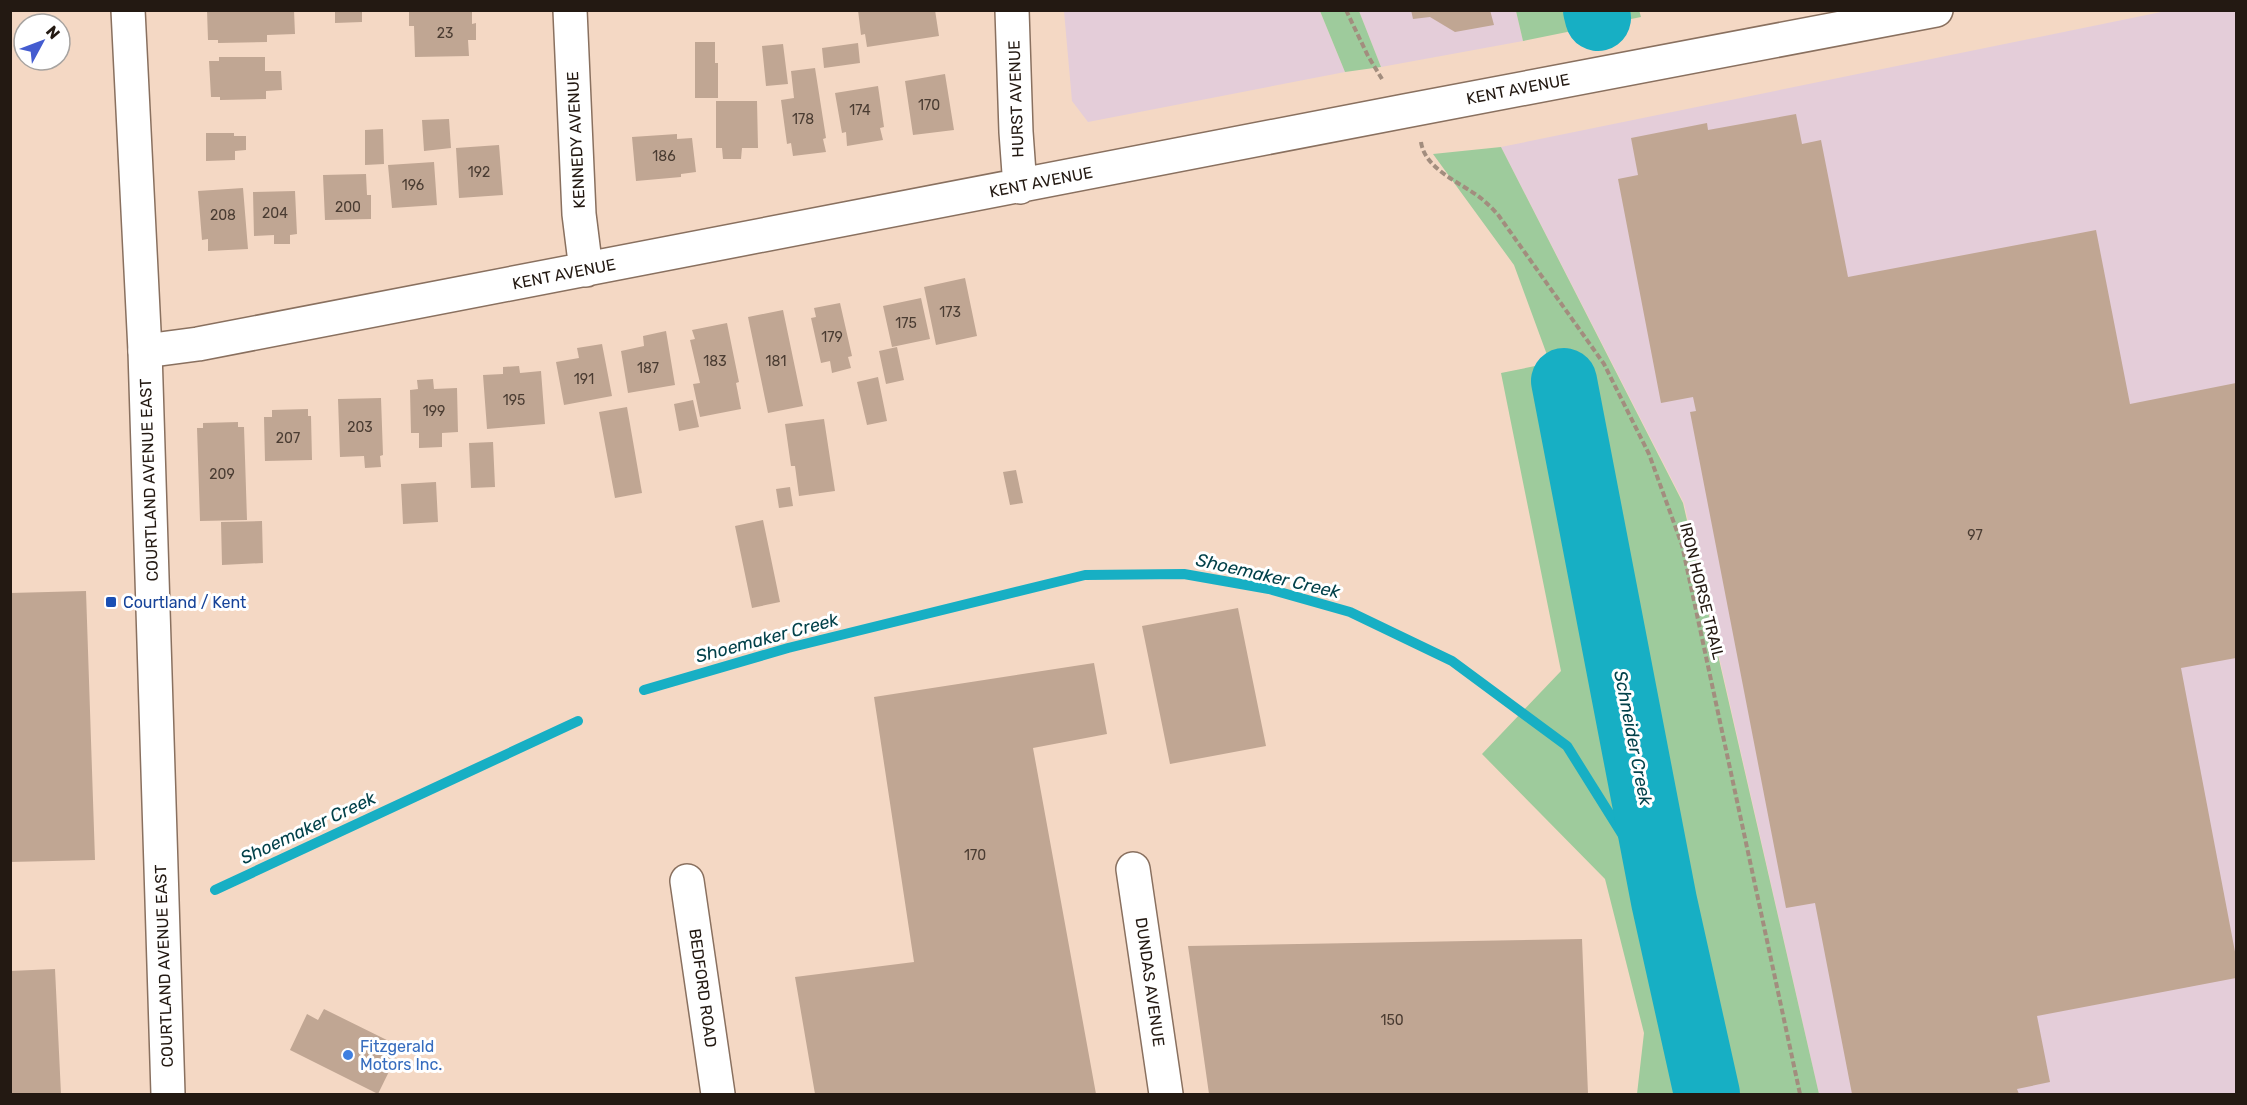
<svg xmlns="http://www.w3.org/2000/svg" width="2247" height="1105" viewBox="0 0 2247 1105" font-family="Rubik,sans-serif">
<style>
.industrial{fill:#e4cdd9}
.green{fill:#9ecb9c}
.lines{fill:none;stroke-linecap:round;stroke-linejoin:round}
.stream{stroke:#17afc4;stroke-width:10}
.river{stroke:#17afc4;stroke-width:66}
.building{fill:#c0a693}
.minor-casing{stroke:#89705f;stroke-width:36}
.major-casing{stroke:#89705f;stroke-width:36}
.path{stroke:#a28d7e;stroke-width:4;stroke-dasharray:6 3;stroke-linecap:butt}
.minor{stroke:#fff;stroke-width:33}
.major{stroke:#fff;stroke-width:33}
.transit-dot{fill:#1a4fb4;stroke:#fff;stroke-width:2}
.shop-dot{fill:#3f7fe0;stroke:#fff;stroke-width:2}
.labels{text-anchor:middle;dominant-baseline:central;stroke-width:6;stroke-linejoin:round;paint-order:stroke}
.number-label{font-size:14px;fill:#4a3c32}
.street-label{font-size:16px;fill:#231912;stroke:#fff}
.transit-label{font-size:16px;fill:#164399;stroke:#fff;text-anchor:start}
.shop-label{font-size:16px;fill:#366cbe;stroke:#fff;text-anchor:start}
.water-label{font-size:18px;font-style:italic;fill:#02414a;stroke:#fff}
</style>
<rect width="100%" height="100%" fill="#f4d8c4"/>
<path class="industrial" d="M1064 11H1320L1345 72 1088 122 1072 101Z
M1359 11H1516L1523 41 1381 67Z
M2166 11H2236V1094H1819L1684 503 1501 147Z"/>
<path class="green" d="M1639 10 1641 17 1523 41 1516 11Z
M1320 11H1359L1381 67 1345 72Z
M1501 147 1683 503 1819 1094H1637L1644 1033 1605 879 1482 754 1561 671 1501 373 1550 363 1514 265 1433 154Z"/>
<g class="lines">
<path class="stream" d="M644 690 788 648 1085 575 1184 574 1269 589 1350 612 1452 661 1567 746 1664 901
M215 890 578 721"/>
<path class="river" d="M1596 10 1598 18
M1564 381 1664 901 1707 1094"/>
</g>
<path class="building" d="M207 10H294L295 34 267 35V42L218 43V40H208Z
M335 10H362V22L335 23Z
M409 10H472V24L476 23V40H468L469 56 415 57 414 26H409Z
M858 10H935L939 36 867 47 865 34 861 35Z
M1411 10H1490L1494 25 1455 32 1430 17 1413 19Z
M695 42H715V63H718V98H695Z
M858 43 860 63 824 68 822 48Z
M783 44 788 84 766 86 762 46Z
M219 57H265V71H281L282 90 266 91V99L220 100V97H211L209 61H219Z
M815 68 826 138 823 139 826 152 793 156 791 143 787 144 781 100 794 98 791 71Z
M945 74 954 130 913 135 905 81Z
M878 86 884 127 880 128 883 140 847 146 846 132 842 133 835 93Z
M716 101H757L758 148H742L741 159H723L722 148H716Z
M1796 114 1802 144 1821 140 1848 277 2096 230 2130 404 2236 383V658L2181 668 2236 957V978L2037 1016 2050 1082 2017 1089 2019 1094H1852L1815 903 1786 908 1690 412 1696 411 1693 397 1661 403 1618 179 1638 175 1631 138 1707 123 1708 130Z
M449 119 451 148 424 151 422 120Z
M383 129 384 164 365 165V130Z
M206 133H234V136H246V150L235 151V160L206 161Z
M677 134V139L692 138 696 172 681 174V177L636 181 632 137Z
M499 145 503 195 459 198 456 148Z
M434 162 437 205 392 208 388 165Z
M366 174 367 195H371V219L325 220 323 175Z
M243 188 248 249 208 251V239L202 240 198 191Z
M295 191 297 234 290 235V244H274V235L254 236 253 192Z
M965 278 977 336 936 345 924 287Z
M921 298 930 339 892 347 883 306Z
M840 303 852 356 848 357 851 368 832 373 830 361 821 363 811 318 816 317 814 308Z
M783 310 803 406 768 413 748 317Z
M727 323 739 382 736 383 741 409 700 417 693 384 700 383 690 340 695 339 692 330Z
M666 331 675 385 628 393 621 351 644 346 643 336Z
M602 344 612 396 564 405 556 362 579 358 577 348Z
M897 347 904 380 886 384 879 351Z
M519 366 520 373 541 371 545 424 487 429 483 375 503 374V367Z
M878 377 887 421 867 425 857 382Z
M433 379 434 389 457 388 458 432 442 433V447L419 448V433H411L410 390 418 389 417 380Z
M381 398 383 455 380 456 381 467 365 468 364 456 340 457 338 399Z
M693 400 699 427 679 431 674 404Z
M627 407 642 493 615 498 599 412Z
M308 409V416H311L312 460 265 461 264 417H272V410Z
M824 419 835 491 799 496 795 466H791L785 424Z
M238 422V427H244L247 520 200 521 197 428H203V423Z
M493 442 495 487 471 488 469 443Z
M1016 470 1023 503 1010 505 1003 472Z
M436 482 438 522 403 524 401 484Z
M790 487 793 506 779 508 776 489Z
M763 520 780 602 752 608 735 526Z
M262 521 263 563 222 565 221 522Z
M86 591 95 860 10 862V593Z
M1238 608 1266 746 1170 764 1142 626Z
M1094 663 1107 734 1033 748 1096 1094H815L795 977 914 962 874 697Z
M1582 939 1588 1094H1209L1188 946Z
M55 969 61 1094H10V971Z
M324 1009 401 1047 378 1094 290 1050 307 1014 318 1020Z"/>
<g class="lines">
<defs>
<path id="minor" d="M570 10 579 214 586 270
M1012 10 1016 132 1020 187
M145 351 198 344 1405 111 1936 10
M1133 869 1166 1094
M687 881 718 1094"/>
<path id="major" d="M128 10 145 351 168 1094"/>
</defs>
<use href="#minor" class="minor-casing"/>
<use href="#major" class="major-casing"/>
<path class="path" d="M1346 10 1368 56 1382 79
M1421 142C1425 170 1462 183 1482 199 1488 204 1494 210 1499 216L1604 364 1649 454 1682 545 1800 1094"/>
<use href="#minor" class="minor"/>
<use href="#major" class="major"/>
</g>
<rect class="transit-dot" x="105" y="596" width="12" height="12" rx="3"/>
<circle class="shop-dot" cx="348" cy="1055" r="6"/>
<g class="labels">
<g class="number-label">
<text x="445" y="33">23</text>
<text x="929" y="105">170</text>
<text x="860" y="110">174</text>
<text x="803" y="119">178</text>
<text x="664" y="156">186</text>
<text x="479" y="172">192</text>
<text x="413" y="185">196</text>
<text x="348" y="207">200</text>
<text x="275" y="213">204</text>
<text x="223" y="215">208</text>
<text x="950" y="312">173</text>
<text x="906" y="323">175</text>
<text x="832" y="337">179</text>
<text x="715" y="361">183</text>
<text x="776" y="361">181</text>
<text x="648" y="368">187</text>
<text x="584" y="379">191</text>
<text x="514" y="400">195</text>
<text x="434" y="411">199</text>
<text x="360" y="427">203</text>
<text x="288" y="438">207</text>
<text x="222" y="474">209</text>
<text x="1975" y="535">97</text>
<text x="975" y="855">170</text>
<text x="1392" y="1020">150</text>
</g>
<g class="street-label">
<text transform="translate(1518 89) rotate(-11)">KENT AVENUE</text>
<text transform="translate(1016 99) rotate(-92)">HURST AVENUE</text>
<text transform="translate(576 140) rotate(-93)">KENNEDY AVENUE</text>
<text transform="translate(1041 182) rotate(-11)">KENT AVENUE</text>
<text transform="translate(564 274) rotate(-11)">KENT AVENUE</text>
<text transform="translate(149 480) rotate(-92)">COURTLAND AVENUE EAST</text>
<text transform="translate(1702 591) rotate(76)">IRON HORSE TRAIL</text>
<text transform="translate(164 966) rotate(-92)">COURTLAND AVENUE EAST</text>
<text transform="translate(1150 982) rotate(82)">DUNDAS AVENUE</text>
<text transform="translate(703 988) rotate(82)">BEDFORD ROAD</text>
</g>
<g class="transit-label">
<text x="123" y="602">Courtland / Kent</text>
</g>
<g class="shop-label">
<text x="360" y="1046">Fitzgerald<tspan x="360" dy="18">Motors Inc.</tspan></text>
</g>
<g class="water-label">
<text transform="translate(1268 576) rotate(13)">Shoemaker Creek</text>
<text transform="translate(767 638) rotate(-15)">Shoemaker Creek</text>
<text transform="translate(1633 738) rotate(79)">Schneider Creek</text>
<text transform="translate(308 828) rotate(-25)">Shoemaker Creek</text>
</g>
</g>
<rect width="2247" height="1105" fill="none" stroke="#231912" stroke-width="24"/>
<g transform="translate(42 42) rotate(49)"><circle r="28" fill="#ffffff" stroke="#a7a3a0" stroke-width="1.5"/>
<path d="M0-4.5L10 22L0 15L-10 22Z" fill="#445cd0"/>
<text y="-9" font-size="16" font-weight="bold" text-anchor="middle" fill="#231912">N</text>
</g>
</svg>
